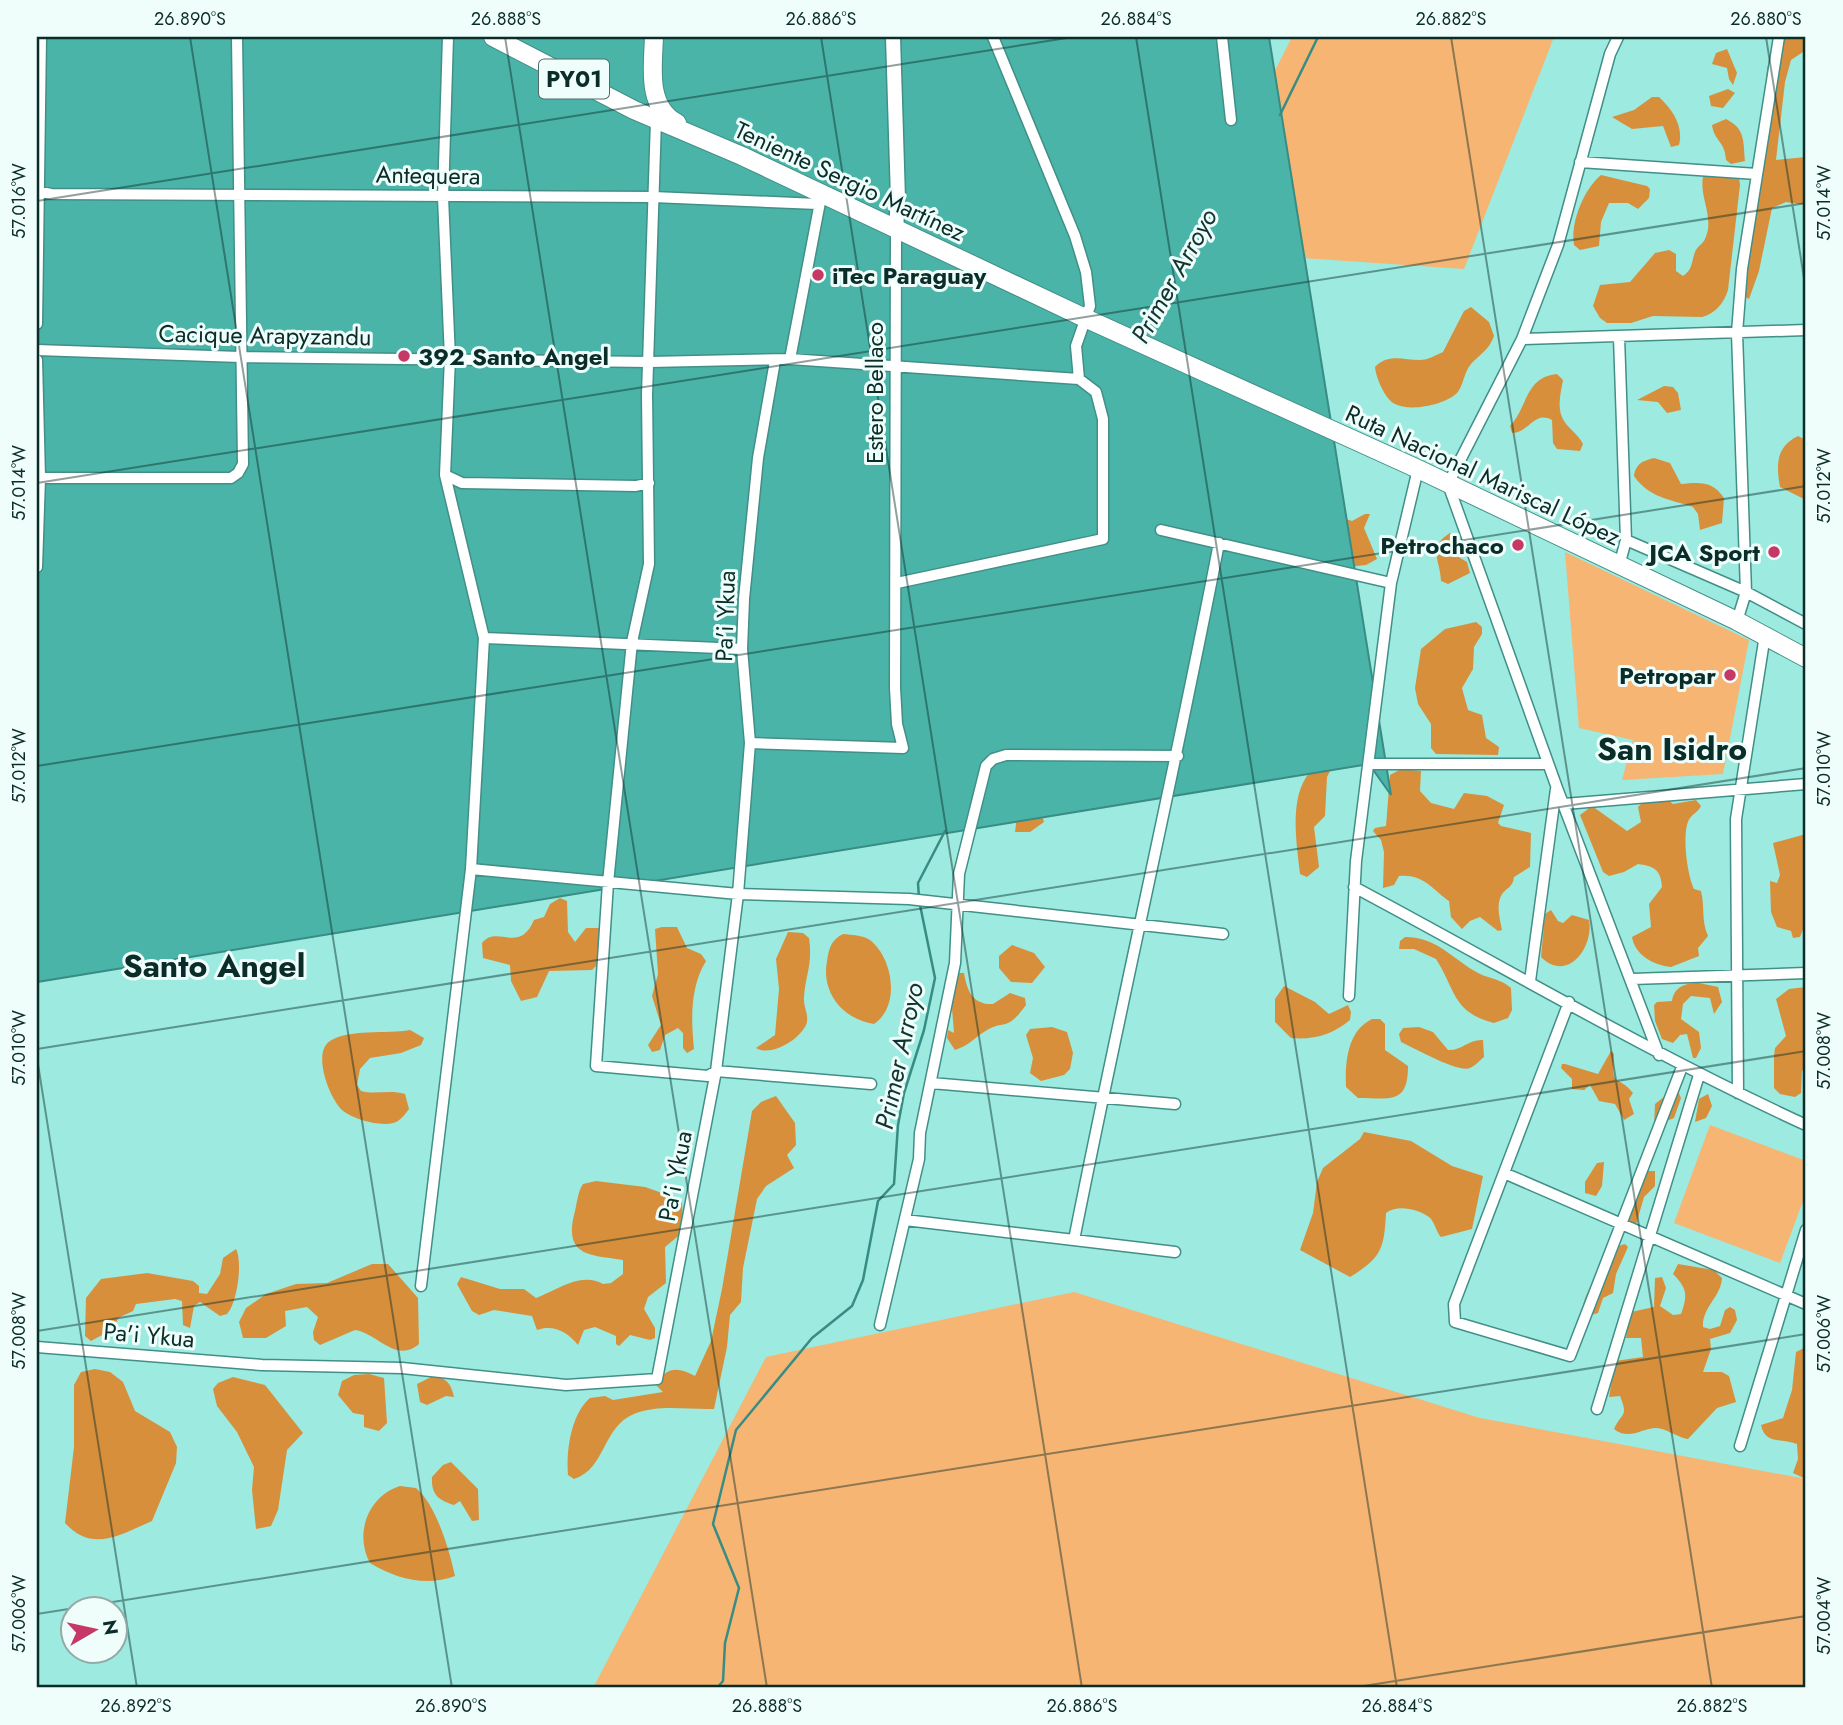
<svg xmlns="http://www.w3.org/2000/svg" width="1843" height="1725" viewBox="0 0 1843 1725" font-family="Jost,sans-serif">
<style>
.green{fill:#f6b573}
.forest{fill:#d88f3c}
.water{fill:#4bb4a9;stroke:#388c83;stroke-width:2}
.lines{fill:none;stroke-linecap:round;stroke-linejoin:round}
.stream{stroke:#388c83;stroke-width:2.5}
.minor-casing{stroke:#418f87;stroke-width:13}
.tertiary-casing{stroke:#418f87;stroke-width:17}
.trunk-casing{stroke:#418f87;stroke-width:20}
.minor{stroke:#fff;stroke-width:10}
.tertiary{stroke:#fff;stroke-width:14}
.trunk{stroke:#fff;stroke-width:18}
.ticks{fill:none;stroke:#0b2d29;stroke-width:2;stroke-opacity:0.45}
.poi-dot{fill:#c63866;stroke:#effefb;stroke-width:2.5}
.labels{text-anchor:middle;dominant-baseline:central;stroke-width:6;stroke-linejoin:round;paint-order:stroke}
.shield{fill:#effefb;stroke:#4f6c68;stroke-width:2}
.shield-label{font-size:23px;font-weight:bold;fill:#0b2d29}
.street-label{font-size:24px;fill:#0b2d29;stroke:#effefb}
.poi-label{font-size:24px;font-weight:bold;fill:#0b2d29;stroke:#effefb;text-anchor:end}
.water-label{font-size:26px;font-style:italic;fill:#133430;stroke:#effefb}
.district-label{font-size:32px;font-weight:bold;fill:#0b2d29;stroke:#effefb}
.neatline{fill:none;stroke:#0b2d29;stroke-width:2.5}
.ticks-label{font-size:18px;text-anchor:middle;fill:#0b2d29}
</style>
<rect width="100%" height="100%" fill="#9ceae0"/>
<path class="green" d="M1292 37H1554L1464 269 1229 253 1262 96Z
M1565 552 1749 640 1723 774 1622 780 1633 740 1579 728Z
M1710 1125 1806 1161V1193L1780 1263 1674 1223Z
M1074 1292 1480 1418 1806 1479V1688H593L766 1357Z"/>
<path class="forest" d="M1775 37H1806V50L1791 60 1785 82 1776 160 1806 157V205L1786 202 1772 208 1759 271 1749 299 1742 295 1763 126 1767 69Z
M1727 49 1737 73 1733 85 1729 79 1727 68 1712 64 1716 53Z
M1728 89 1735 93 1723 108 1711 106 1709 96Z
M1652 97H1659C1672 109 1684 126 1679 145L1671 147 1663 126 1632 129 1612 117 1634 110Z
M1726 119C1746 129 1743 142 1745 161L1731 164 1726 160C1725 141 1714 141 1712 125Z
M1709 172 1739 177 1740 185 1728 290C1724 303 1715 314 1702 317L1653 316 1631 323H1607L1600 318 1593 306 1600 285 1630 282 1655 253 1669 250 1676 254V271L1683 276C1693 269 1691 263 1695 252 1697 246 1703 244 1705 239 1715 218 1699 197 1703 177Z
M1601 175 1647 186 1650 189 1649 198 1638 209 1628 203H1609L1601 222 1599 246 1580 250 1574 245C1570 223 1584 189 1601 175Z
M1471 307 1489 322 1494 336C1489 350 1480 354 1471 364 1464 372 1463 387 1457 393 1445 405 1410 412 1395 404 1385 399 1376 378 1375 367 1388 353 1403 360 1420 360 1428 360 1436 355 1443 352L1464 311Z
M1557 374 1563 380C1561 392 1556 409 1564 421 1570 430 1578 434 1583 444L1580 451 1557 449 1553 443 1552 420C1534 410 1529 433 1512 433L1510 426C1528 407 1525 377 1557 374Z
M1664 386 1673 387 1678 393 1681 410 1667 413 1658 402 1637 400Z
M1798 436 1806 440V500L1780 487C1776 464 1776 447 1798 436Z
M1654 458 1670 463 1681 484C1700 482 1713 481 1724 498L1722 523 1700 530 1698 514 1693 507C1670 499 1649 498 1634 476 1636 463 1643 461 1654 458Z
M1365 514H1370L1364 528 1377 559 1366 565 1347 567 1337 516 1352 521Z
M1450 533H1454L1450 552 1467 562 1470 573 1448 584 1441 581C1440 559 1427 547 1450 533Z
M1476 622 1482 627V634L1474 647 1473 669 1462 688 1468 710 1482 715 1486 738 1499 747 1498 755 1436 754 1431 748V724L1418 704 1415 688 1421 649 1445 629Z
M1338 755 1327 777 1325 816 1314 827 1319 867 1307 877 1300 874C1297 846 1288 797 1310 772 1316 764 1329 760 1338 755Z
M1401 769 1421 771 1420 791 1431 803 1454 809 1464 793 1487 796 1504 805 1498 823 1501 826 1531 833 1530 867 1514 877C1513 888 1505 888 1501 896 1496 906 1500 920 1502 930L1498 931 1480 917 1470 921 1462 929 1451 917 1449 901C1432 889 1423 873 1399 876L1394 885 1383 888 1384 852 1381 840 1373 831 1375 828 1386 826 1390 775Z
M1667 799 1673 804 1696 800 1701 806C1698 812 1694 813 1690 818 1681 830 1687 875 1694 889L1701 891C1705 907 1701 920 1708 936L1698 948 1699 956 1671 967C1653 965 1635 955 1632 937L1651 927 1649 904 1662 887C1661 869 1653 866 1638 864L1624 872 1609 876 1603 872 1580 815 1592 806 1627 831 1641 822 1638 807 1643 802Z
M1038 800 1044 822 1030 832H1015L1017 816Z
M1806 834V922L1800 937 1793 938 1791 931 1777 927 1771 912 1770 881 1777 883 1780 875 1773 843Z
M560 898 567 901 568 932 575 942 586 928H600L601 961 592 970 549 971 537 997 521 1001 511 981 510 965 483 958 482 943C497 924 519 955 534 920L544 917 550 904Z
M1551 910 1558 921 1563 923 1572 915 1589 920C1594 948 1567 983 1541 957L1545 914Z
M662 927H677L687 948 701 954 706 961C690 987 691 1019 694 1049L687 1053 683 1048V1033L678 1028 665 1035 660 1050 652 1052 648 1045 661 1025 652 996 658 974 655 929Z
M788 932 803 933 809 938C813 965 805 976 804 998 803 1007 810 1016 806 1025 799 1040 771 1057 756 1048L775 1035 779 989 776 959Z
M843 934C852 935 862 935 870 940 893 958 901 1006 874 1024 843 1019 821 993 827 961 829 948 831 940 843 934Z
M1405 937C1438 937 1453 960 1480 974 1491 979 1501 979 1511 988L1512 1010 1508 1018 1494 1023C1452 1012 1456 990 1436 959L1414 949H1399L1400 941Z
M1012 945 1034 953 1045 967 1032 983 1011 982 999 968V956Z
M956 973H964C967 990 972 1005 993 1004L1010 993 1025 998 1026 1005C1005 1034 1005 1018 984 1032 973 1039 968 1046 955 1050L947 1038 948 1030 954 1033 951 996Z
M1699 983 1718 987 1722 1002 1714 1014 1710 998 1691 996 1683 1004 1681 1019 1699 1032 1701 1048 1696 1058H1693L1687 1034 1680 1035 1673 1043 1662 1039 1655 1021 1654 1005 1657 1002 1672 1001C1674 987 1685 983 1699 983Z
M1284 986 1315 1002 1329 1014 1348 1005 1351 1012 1350 1020C1332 1035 1314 1040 1291 1038L1275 1022V999Z
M1806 987V1066L1802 1071 1801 1093 1795 1097 1780 1094 1774 1088V1056L1775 1048 1786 1036 1776 999 1789 989Z
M1372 1019H1380L1385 1024V1050L1408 1066C1408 1105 1390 1098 1358 1098L1346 1087C1345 1063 1347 1031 1372 1019Z
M1052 1027 1067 1032 1073 1053 1070 1069 1064 1075 1041 1081 1030 1073 1033 1058 1026 1035 1030 1029Z
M1419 1027 1433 1032 1448 1050C1461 1051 1469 1039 1483 1040L1484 1057C1480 1060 1475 1066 1470 1068 1458 1073 1414 1048 1401 1042L1399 1034 1403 1028Z
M410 1030 424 1038 421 1045 401 1053 370 1058 360 1069 357 1085 361 1091C376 1095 390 1089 405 1094L409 1109C406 1113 402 1118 398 1121 385 1129 352 1119 342 1110 329 1098 312 1052 330 1041 348 1029 387 1034 410 1030Z
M1611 1051 1614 1054C1611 1091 1617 1073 1633 1093L1629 1099 1634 1114 1624 1120 1615 1104 1599 1101 1590 1085 1584 1090 1572 1089V1079L1561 1068 1562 1064H1565L1598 1074Z
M1678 1091 1681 1098 1674 1118 1654 1126 1655 1104 1670 1092Z
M1708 1094 1712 1106 1706 1118 1695 1122 1699 1099Z
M776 1096 795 1123 796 1145 787 1155 794 1168 766 1186 757 1199 743 1268 741 1302 730 1315 727 1347 714 1409C688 1410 659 1404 634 1414 602 1427 606 1469 574 1479L568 1475C566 1451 571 1414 590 1398L605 1396 613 1400 663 1392 656 1385C666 1366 679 1367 695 1376L711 1341 722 1289 752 1111 761 1102Z
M1364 1132 1411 1141 1452 1166 1483 1176 1472 1229 1441 1237C1436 1232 1435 1222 1429 1217 1418 1209 1397 1204 1386 1213 1384 1250 1381 1258 1350 1277L1300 1250 1313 1213 1317 1182 1323 1168 1360 1139Z
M1604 1162 1602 1186 1596 1196 1585 1193V1182L1597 1163Z
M1647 1171H1655V1186L1644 1197 1635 1228 1627 1227 1629 1209Z
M596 1181 645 1187 682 1200 683 1232 665 1247 666 1283 648 1297 644 1309 655 1328V1338L650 1340 630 1335 619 1346 616 1344V1336L595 1327 584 1330 578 1345C568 1332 553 1324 537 1330L532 1316 494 1310 479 1315 472 1311 457 1284 461 1277 500 1289H524L536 1298C555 1291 581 1271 603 1284L611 1283 623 1274V1260C591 1255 564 1257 574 1215 577 1205 577 1193 583 1184Z
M1625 1244 1628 1247 1616 1274 1613 1293 1603 1298 1598 1313 1591 1315 1583 1308C1583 1293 1606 1263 1615 1247Z
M236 1249C243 1262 237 1304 227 1314L220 1316 200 1302 194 1306 190 1328 183 1325 182 1301 175 1299 136 1304 133 1311 118 1318C115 1330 102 1335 91 1341L85 1336 86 1298 101 1279 147 1273 193 1281 199 1286V1293L207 1294 220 1274 223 1258Z
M372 1264H388L418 1298 419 1344C396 1364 377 1333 355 1330L320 1345 314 1340 313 1332 318 1317 307 1307 285 1311 286 1326 266 1338H243L239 1322 246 1308 266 1294 296 1284 327 1283Z
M1678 1264 1714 1270 1722 1278C1721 1297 1702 1307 1703 1327L1710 1329 1720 1326 1725 1310 1730 1307 1735 1310 1737 1320 1730 1333 1710 1339 1711 1349 1703 1372H1722L1729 1376 1736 1402 1717 1408 1688 1439C1678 1438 1666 1428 1656 1428 1642 1428 1629 1441 1614 1429 1621 1412 1629 1418 1620 1396L1609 1397 1615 1361 1643 1357 1641 1338H1626L1631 1312 1654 1307 1655 1278 1662 1277 1666 1288 1660 1306 1673 1315 1681 1314C1688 1295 1687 1288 1673 1274Z
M1806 1347V1479L1793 1473 1798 1459 1797 1444C1782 1438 1765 1445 1761 1425L1783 1418 1792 1390 1796 1352Z
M95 1369 110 1372 123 1382 135 1411 170 1432 177 1447 176 1463 152 1521C120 1535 92 1553 65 1523L74 1447V1385L81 1372Z
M369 1374 384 1378 387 1423 379 1431 364 1427V1415L353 1413 338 1395 342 1381 354 1375Z
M233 1377 265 1385 303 1433 287 1450 278 1510 271 1526 256 1529 252 1490 254 1467 237 1432 217 1406 213 1389 218 1383Z
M431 1377C446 1376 451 1383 454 1397L446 1396 427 1405 420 1402 417 1384Z
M451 1462 478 1489 479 1520 472 1521 460 1501 454 1505C439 1500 431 1495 432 1477L443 1465Z
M400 1486 416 1488C436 1504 450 1552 455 1576 426 1587 397 1579 370 1563 354 1534 368 1496 400 1486Z"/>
<path class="water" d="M37 37H1269L1391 795 1369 764 37 982Z"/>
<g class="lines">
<path class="stream" d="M1280 115 1318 37
M919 898 918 883 945 831
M717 1688 723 1681 725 1643 739 1588 713 1524 736 1430 812 1338 852 1306 863 1280 878 1201 894 1184 898 1125 904 1093 924 1030 935 978 920 905"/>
<defs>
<path id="minor" d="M448 37 443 197 450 358 445 475 484 638 471 869 738 894 909 899 1223 934
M1222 37 1231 120
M1618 37 1610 54 1558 245 1522 339 1448 484 1557 788 1659 1055
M656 120 647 395 649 564 632 642 608 883 596 1066 708 1076 716 1071 871 1084
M1580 162 1757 174
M37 191 51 194 653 197 818 204
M37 324 41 37
M1522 339 1806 330
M37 350 240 357 650 362 790 359 1079 379
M790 359 821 197
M37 360 40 478 37 567
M445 475 462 483 636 486 649 483
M40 478H231L238 473 243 464 237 37
M1161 530 1391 583
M1626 540 1746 592 1806 624
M1619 566 1626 540 1619 337
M897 583 1103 539V419L1096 392 1079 379 1076 346 1090 306 1086 272 1075 236 993 37
M1737 621 1746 592 1737 333 1742 269 1779 37
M484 638 742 649
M750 743 903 748 897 724 895 688 896 229
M1369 764H1548
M1564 804 1806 784
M1354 887C1504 967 1651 1054 1806 1125
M1632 979 1806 973
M1530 981 1556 789
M1349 996 1356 861 1391 583 1418 469
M1569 1002 1454 1304 1455 1322 1570 1356 1682 1067
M931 1083 1175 1104
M1738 1093 1736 819 1765 635
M1504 1173 1806 1304
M905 1220 1175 1252
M1074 1240C1120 1007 1174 776 1219 543
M421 1286 471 869
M880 1325 919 1159 920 1133 955 963 959 874 986 766 993 759 1006 755 1178 756
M37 1347 262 1365 402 1368 566 1385 657 1379 716 1071 738 894 750 743 742 649 744 599 758 458 775 361
M1597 1409 1699 1075
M1740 1446 1806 1230"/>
<path id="tertiary" d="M893 37 898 199 896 229"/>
<path id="trunk" d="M493 37 634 110 742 156 1085 318 1418 469 1737 621 1806 658
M654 37C653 66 646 107 677 123"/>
</defs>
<use href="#minor" class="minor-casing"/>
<use href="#tertiary" class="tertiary-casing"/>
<use href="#trunk" class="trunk-casing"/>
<use href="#minor" class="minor"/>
<use href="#tertiary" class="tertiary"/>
<use href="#trunk" class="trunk"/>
</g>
<path class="ticks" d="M190 37 452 1688M505 37 767 1688M821 37 1082 1688M1136 37 1397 1688M1451 37 1712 1688M1766 37 1806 291M37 201 1073 37M37 483 1806 203M37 766 1806 486M37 1049 1806 768M37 1058 137 1688M37 1331 1806 1051M37 1614 1806 1334M1351 1688 1806 1616"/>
<g class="poi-dot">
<circle cx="818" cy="275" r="7"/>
<circle cx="404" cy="356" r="7"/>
<circle cx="1518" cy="545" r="7"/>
<circle cx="1774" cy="552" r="7"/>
<circle cx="1730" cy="675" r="7"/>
</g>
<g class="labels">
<rect class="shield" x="539" y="59.5" width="70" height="39" rx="5"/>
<g class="shield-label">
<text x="574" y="79">PY01</text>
</g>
<g class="street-label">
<text transform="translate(428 175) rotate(1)">Antequera</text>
<text transform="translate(850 181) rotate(25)">Teniente Sergio Martínez</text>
<text transform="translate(265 335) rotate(1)">Cacique Arapyzandu</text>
<text transform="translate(874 393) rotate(-90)">Estero Bellaco</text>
<text transform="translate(1483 475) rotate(25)">Ruta Nacional Mariscal López</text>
<text transform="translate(725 616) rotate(-88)">Pa'i Ykua</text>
<text transform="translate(675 1176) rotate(-79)">Pa'i Ykua</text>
<text transform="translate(149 1335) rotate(5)">Pa'i Ykua</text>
</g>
<g class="poi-label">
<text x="832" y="275" text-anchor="start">iTec Paraguay</text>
<text x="418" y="356" text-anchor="start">392 Santo Angel</text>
<text x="1504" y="545">Petrochaco</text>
<text x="1760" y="552">JCA Sport</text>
<text x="1716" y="675">Petropar</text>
</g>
<g class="water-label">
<text transform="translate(1174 276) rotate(-61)">Primer Arroyo</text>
<text transform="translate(899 1056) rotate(-78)">Primer Arroyo</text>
</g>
<g class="district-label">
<text x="1672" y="749">San Isidro</text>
<text x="214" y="966">Santo Angel</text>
</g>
</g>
<rect width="1843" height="1725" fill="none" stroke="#effefb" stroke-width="77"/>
<g transform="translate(94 1630) rotate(81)"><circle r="33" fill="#effefb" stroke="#94aaa7" stroke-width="2"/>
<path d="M0-5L12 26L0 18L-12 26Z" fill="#c63866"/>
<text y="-10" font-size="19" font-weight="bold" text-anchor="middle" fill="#0b2d29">N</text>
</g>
<rect x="38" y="38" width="1766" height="1648" class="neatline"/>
<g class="ticks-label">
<text x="190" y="25">26.890°S</text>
<text x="506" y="25">26.888°S</text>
<text x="821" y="25">26.886°S</text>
<text x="1136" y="25">26.884°S</text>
<text x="1451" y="25">26.882°S</text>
<text x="1766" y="25">26.880°S</text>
<text transform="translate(19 201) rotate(-90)" y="6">57.016°W</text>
<text transform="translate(1824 203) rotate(-90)" y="6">57.014°W</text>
<text transform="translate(19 483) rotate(-90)" y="6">57.014°W</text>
<text transform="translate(1824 486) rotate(-90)" y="6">57.012°W</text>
<text transform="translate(19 766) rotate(-90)" y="6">57.012°W</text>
<text transform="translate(1824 769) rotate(-90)" y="6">57.010°W</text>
<text transform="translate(19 1048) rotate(-90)" y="6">57.010°W</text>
<text transform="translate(1824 1051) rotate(-90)" y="6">57.008°W</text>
<text transform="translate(19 1331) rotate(-90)" y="6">57.008°W</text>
<text transform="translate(1824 1334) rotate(-90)" y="6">57.006°W</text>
<text transform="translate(19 1614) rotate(-90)" y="6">57.006°W</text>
<text transform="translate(1824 1616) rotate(-90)" y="6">57.004°W</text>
<text x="136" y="1712">26.892°S</text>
<text x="451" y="1712">26.890°S</text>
<text x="767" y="1712">26.888°S</text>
<text x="1082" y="1712">26.886°S</text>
<text x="1397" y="1712">26.884°S</text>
<text x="1712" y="1712">26.882°S</text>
</g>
</svg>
